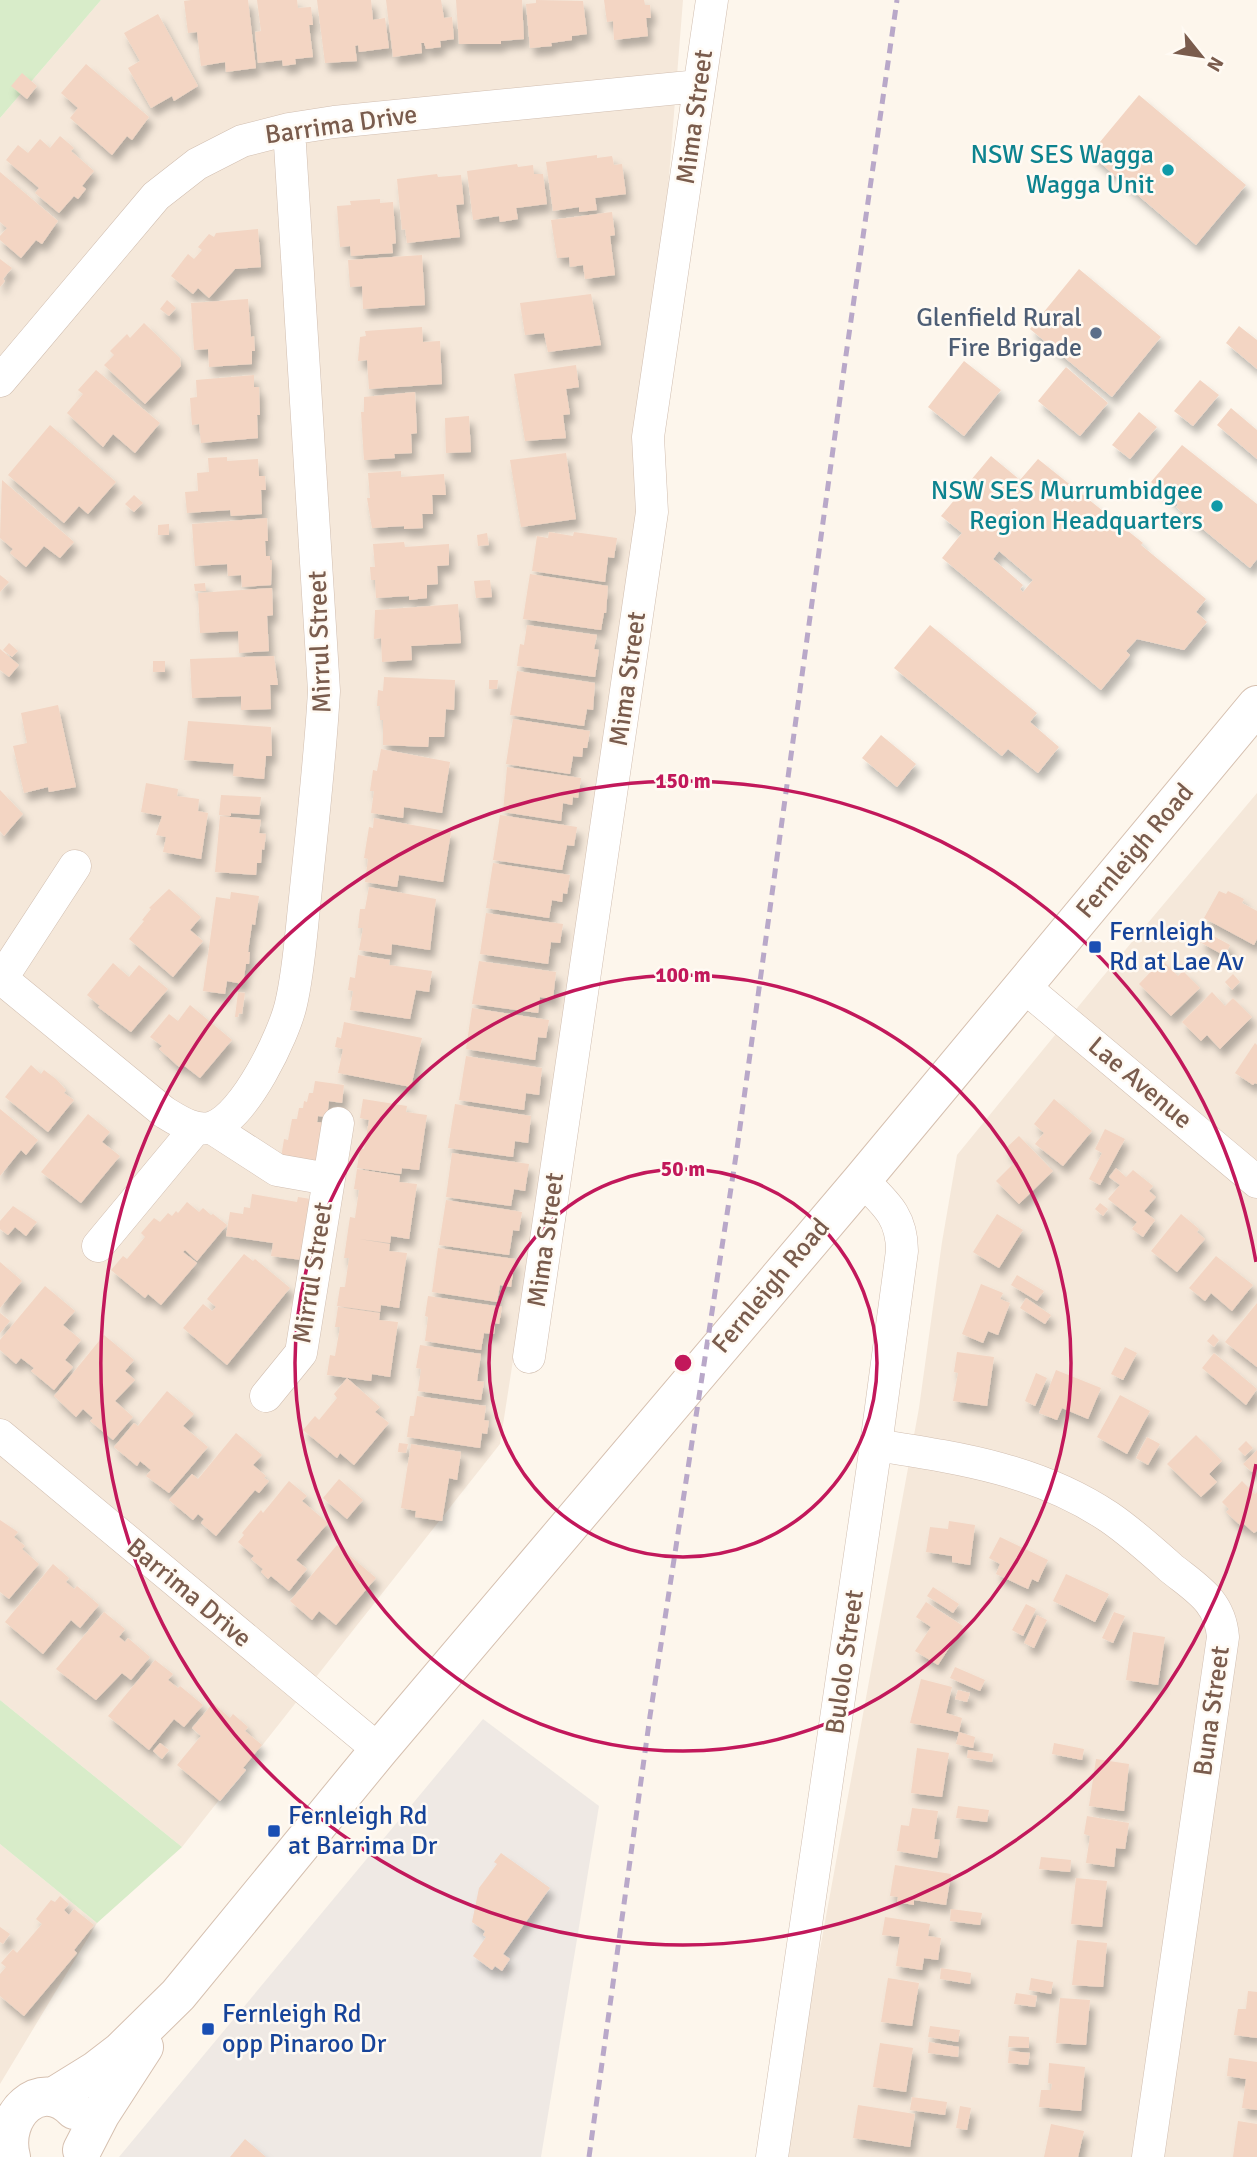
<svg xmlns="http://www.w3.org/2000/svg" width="1257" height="2157" viewBox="0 0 1257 2157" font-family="Signika,sans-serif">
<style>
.residential{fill:#f5e8da}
.industrial{fill:#efe9e4}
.green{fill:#d8ecc9}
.building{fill:#f3d5c3;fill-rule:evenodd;filter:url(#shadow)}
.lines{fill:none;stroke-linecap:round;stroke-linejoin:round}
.street-casing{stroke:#d1beb0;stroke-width:33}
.secondary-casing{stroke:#d6c0b0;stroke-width:40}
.street{stroke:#fff;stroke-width:32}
.secondary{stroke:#fff;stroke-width:38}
.rail{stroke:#b9a8c9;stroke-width:5;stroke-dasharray:10 7;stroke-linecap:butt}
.ring{fill:none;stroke:#c2185b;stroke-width:3.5}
.culture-dot{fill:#0f9aa8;stroke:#fffaf3;stroke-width:2.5}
.service-dot{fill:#5c6f8a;stroke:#fffaf3;stroke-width:2.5}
.transit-dot{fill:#1a4fb4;stroke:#fffaf3;stroke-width:2.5}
.labels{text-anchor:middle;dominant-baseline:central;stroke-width:5;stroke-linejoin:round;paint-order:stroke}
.street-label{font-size:26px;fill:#7a5c4d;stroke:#fffaf3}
.culture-label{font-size:26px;fill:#0d838f;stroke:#fffaf3;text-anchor:end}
.service-label{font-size:26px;fill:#4e5e75;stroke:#fffaf3;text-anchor:end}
.transit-label{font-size:26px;fill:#164399;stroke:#fffaf3;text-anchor:start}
.centre{fill:#c2185b;stroke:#fffaf3;stroke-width:3.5}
.ring-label{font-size:21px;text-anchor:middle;font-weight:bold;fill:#c2185b;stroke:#fffaf3;stroke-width:5;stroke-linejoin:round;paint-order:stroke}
</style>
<defs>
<filter id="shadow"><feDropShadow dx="4.5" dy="8" stdDeviation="3.5" flood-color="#0004"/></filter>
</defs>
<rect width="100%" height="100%" fill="#fdf6ec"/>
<path class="residential" d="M101 0H683L640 542 500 1444 182 1847 0 1700V118Z
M1257 793V2157H782L919 1408 942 1242 957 1155 1100 980Z
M0 1844 97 1923 0 2084Z"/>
<path class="industrial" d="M483 1719 599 1806 541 2157H119Z"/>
<path class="green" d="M0 0H101L0 118Z
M0 1700 182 1847 97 1923 0 1844Z"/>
<path class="building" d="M191 0H248L256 68 226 72 225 62 201 66 197 32 188 33 184 1Z
M257 0H297L298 8 311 7 313 25H309L313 57 295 59 296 64 283 66 282 60 258 63 255 32 261 31Z
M317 0H371L373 20 385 18 389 48 359 52 358 45 355 46 357 61 325 63Z
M386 0H441L444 18 452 17 454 39 440 41 441 47 426 49 424 43H421L422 53 393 57Z
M456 0H522L524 39 501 41V44H459Z
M536 0 583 1 587 34 572 36V40L551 43 552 46 530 48 526 4 536 3Z
M604 0H644L645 5H650L651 18H646L648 36 614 40 613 21 607 22Z
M158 14 198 86 174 101 172 96 151 108 128 68 140 61 124 33Z
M86 64 149 117 132 140 127 136 112 155 70 118 78 108 61 93Z
M22 73 37 86 27 99 11 86Z
M1139 95 1246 185 1196 245 1090 154Z
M60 136 74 148 71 151 94 171 82 186 86 189 78 199 74 196 59 213 35 193 39 188 6 160 18 145 28 153 40 139 50 148Z
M597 155V158L612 156 614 165 622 164 626 194 595 198 597 210 579 212V207L553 211 546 162Z
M517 164 518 167 533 165 534 174H543L547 204 516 208 518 219 500 222 499 216 473 220 467 171Z
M0 172 58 221 42 244 36 240 21 258 0 240V236L7 228 0 222Z
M437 174 438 177 461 175 464 204 456 205 460 237 407 243 405 229 402 230 397 179Z
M380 199V203L393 202 396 243 392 244 393 253 351 256 350 246 340 247 337 206 351 205 350 201Z
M612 212 615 235 610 236 615 275 585 279 583 265 570 267 569 257 557 258 551 220Z
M258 229 261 267 235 269 209 298 198 288 193 294 171 276 188 254 194 259 202 250 198 247 209 234 214 237 216 233Z
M422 255 425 305 363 309 362 286 350 287 348 260Z
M0 259 12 268 3 279 5 281 0 287Z
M1079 269 1161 337 1112 397 1030 329Z
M591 294 601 345 548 352 544 333 525 335 520 303Z
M248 299 251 337 254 336 255 351H252V364L209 367 208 349 194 350 191 303Z
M167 300 176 308 169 316 160 309Z
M144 323 180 358 181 366 145 404 104 365 114 355 110 351 127 334 130 338Z
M1239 326 1257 340V369L1226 343Z
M422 327 423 342 440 341 442 384 369 389 367 360 358 361 360 337 366 336 365 331Z
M964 361 1001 390 964 436 928 407Z
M576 365 579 387 566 389 570 414 563 415 566 438 525 441 514 374Z
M1066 367 1108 403 1080 436 1038 401Z
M96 370 160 423 135 453 113 434 103 447 67 413 83 394 78 390Z
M254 375V387H259L260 415H257L258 438 201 443 199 424 192 425 190 398 197 397 196 380Z
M1200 380 1219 395 1193 426 1174 411Z
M415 392 417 433 411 434 412 453 394 454 395 458 364 460 361 412H364V397Z
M1231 408 1257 430V459L1217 425Z
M1139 412 1157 427 1130 459 1112 445Z
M469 416 471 452 446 453 445 418Z
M50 425 116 482 88 514 79 506 64 523 8 475Z
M1182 445 1257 504V559L1250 568 1176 507 1178 505 1151 482Z
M566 453 576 519 521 527 510 460Z
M991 456 1020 480 1038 459 1143 543 1141 545 1206 599 1196 612 1207 622 1184 650 1137 639 1126 651 1130 655 1101 690 942 558 962 533 941 516ZM999 551 1033 580 1023 592 1020 589 1023 585 993 559Z
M227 457V461L258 459 259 476H265L266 490H261L262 514 231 516 230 510 187 513 185 492 198 491 197 473 209 472 208 458Z
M401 471V477L444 474 446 495H432L433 514H422L423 528 404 529V526L372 528 367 498H370L368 473Z
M2 480 74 542 60 558 44 546 26 567 10 553 13 549 0 538Z
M134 495 143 503 134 512 125 504Z
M267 518 268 541H265L266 556H270V560H272L271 585 242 587 241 575 228 576 227 564 195 566 192 524Z
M169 524V535H158V525Z
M549 532 573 536 574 532 617 538 614 558 608 557 605 582 532 571 537 536 548 538Z
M487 533 489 545 478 546 477 535Z
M404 542 405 547 449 544V565L437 566 438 584 427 585V598L409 600V596L376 598 375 580H371L370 567H375L373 544Z
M530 574 608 586 606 613H604L601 630 523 619Z
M0 575 9 582 0 592Z
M490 580 492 597 476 598 474 581Z
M205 583 206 591H195L194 584Z
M272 588 273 615 267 616 269 651 239 653 238 631 200 633 198 593Z
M458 604 461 643 411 646 412 660 382 662 381 638 374 639 375 610Z
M527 625 597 635 594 649 599 650 595 677 517 666 520 644 524 645Z
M930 625 1037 713 1030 722 1059 747 1038 773 1008 749 1002 756 894 668Z
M9 643 18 651 12 657 3 650Z
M0 649 19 665 9 677 0 670Z
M274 656 278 685H270L271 709 241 710V696L192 698 190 659Z
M153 661H165V672H153Z
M517 671 595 683 593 710 587 709 584 726 510 715Z
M384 677 455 680 454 710 446 709 444 737H429L428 747 383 745V720H380V706H377L378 690 383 691Z
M489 680H498L497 689H489Z
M58 705 76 787 49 792 48 787 24 793 13 746 27 743 21 713Z
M513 719 590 731 587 748H583L582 757 573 756 570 774 506 764Z
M188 721 271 727 272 756H266L264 779 233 776 234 764 184 760Z
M881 735 916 764 897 787 862 758Z
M381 749 450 762 442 813 404 807 403 818 371 813 374 791H370L373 770 377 771Z
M507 767 581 778 578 798 573 797 572 805 563 803 561 821 503 812Z
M146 783 178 789 177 796 199 799 198 811 208 813 201 859 163 852 166 837 156 835 162 816 141 812Z
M0 790 23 814 4 836 0 831Z
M221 795 261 797 259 815 231 813V816L219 815Z
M500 815 577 827 574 846 567 845 562 870 493 860Z
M220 816 261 820 259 833 266 834 264 850 262 849 261 863H257L256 875 215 872Z
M374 818 451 832 443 882 399 875 397 887 365 882 368 859 364 858 369 827 373 828Z
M493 863 570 875 567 894 563 893 562 902 552 900 549 918 486 908Z
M369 887 436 899 430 950 392 944 391 955 359 950 363 928H358L360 909H365Z
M169 889 201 917 190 930 203 941 173 977 129 939 144 921 142 920 151 909 149 908Z
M1219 891 1226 894 1228 891 1244 899 1242 903 1257 911V939L1254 945 1204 918Z
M231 892 259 896 255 925 252 924 248 952H250L249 964H246L243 984 227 981 225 994 203 991 216 897 230 899Z
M486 913 563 924 560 943 551 942 548 964 480 954Z
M1206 932 1230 945 1225 956 1200 942Z
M358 955 390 960 389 965 432 971 429 992 416 990 410 1019 350 1010 353 991 348 990 350 977 355 978Z
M1162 960 1178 976 1183 971 1200 988 1171 1016 1139 984Z
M479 961 556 972 553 999 540 997 538 1013 472 1004Z
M113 963 129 977 139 965 168 989 131 1032 98 1007 100 1006 87 995Z
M1233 974 1240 982 1232 990 1225 982Z
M238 992 245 993 242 1014 239 1013 238 1017H235Z
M1212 992 1225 1006 1233 998 1252 1017 1220 1049 1207 1035 1201 1041 1182 1022Z
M190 1005 232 1040 200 1078 182 1064 179 1067 159 1049 162 1046 150 1037 169 1014 178 1021Z
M472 1008 549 1020 546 1038 538 1037 535 1060 466 1049Z
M344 1022 422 1038 411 1087 338 1073 343 1049 335 1047 337 1037 341 1038Z
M1255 1043 1257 1045V1084L1255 1083 1253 1085 1235 1073Z
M466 1056 542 1068 539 1095 526 1093 524 1110 459 1100Z
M31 1065 41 1074 44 1070 56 1079 66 1090 64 1093 74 1100 48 1132 5 1097Z
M315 1081 344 1085 342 1103 329 1101 327 1117 318 1116 317 1122 325 1123 319 1164 281 1158 284 1139 288 1140 292 1119H297L299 1108H303L304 1101 307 1102 309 1093H313Z
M363 1099 407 1106 406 1112 427 1115 419 1170 402 1168 401 1174 357 1168 360 1148 364 1149 369 1120 360 1118Z
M1054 1099 1092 1131 1063 1166 1035 1144 1044 1133 1034 1124Z
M455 1104 531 1116 528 1143 515 1141 513 1157 448 1148Z
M0 1109 38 1140 26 1155 21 1150 0 1176Z
M88 1114 110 1132 102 1142 120 1156 81 1203 41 1172Z
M1105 1129 1125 1139 1100 1185 1089 1179 1102 1153 1095 1149Z
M1019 1136 1053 1171 1019 1204 996 1181 1016 1161 1005 1149Z
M452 1153 529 1164 525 1191 514 1189 511 1206 446 1197Z
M1116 1168 1126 1177 1133 1170 1153 1186 1149 1191 1156 1197 1144 1211 1155 1220 1143 1237 1132 1229 1137 1222 1108 1199 1120 1185 1109 1177Z
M357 1169 400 1176 399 1182 417 1184 409 1239 391 1236 390 1243 359 1239 390 1244 389 1251 407 1253 399 1308 381 1305 380 1312 337 1306 340 1287H345L349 1258H344L350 1217 355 1218 359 1190 354 1189Z
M252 1194 297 1202 298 1197 317 1200 302 1260 271 1256 273 1243 226 1236 230 1212 243 1214 244 1207 250 1208Z
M446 1200 522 1212 519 1231 513 1230 509 1255 439 1245Z
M187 1202 199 1212 203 1208 211 1215 213 1214 227 1225 197 1261 185 1250 183 1252 197 1263 161 1305 148 1294 145 1298 111 1270 123 1256 127 1259 145 1237 141 1233 154 1218 160 1222 168 1213 172 1216 176 1211 178 1213Z
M1100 1203 1108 1209 1103 1216 1095 1209Z
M13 1206 37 1222 26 1236 15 1227 8 1235 0 1229V1221Z
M997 1214 1023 1230 999 1268 973 1252Z
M1181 1214 1199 1229 1197 1232 1205 1239 1177 1272 1151 1251Z
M438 1248 515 1259 511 1287 500 1285 497 1302 432 1292Z
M244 1254 253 1261 255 1259 290 1288 227 1365 183 1328 203 1304 212 1311 216 1307 207 1299Z
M1216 1256 1253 1285 1232 1311 1211 1293 1205 1301 1189 1288Z
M0 1262 22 1281 0 1308Z
M1017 1275 1044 1291 1037 1301 1011 1285Z
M981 1284 1003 1293 1000 1299 1010 1303 998 1335 988 1331 983 1343 962 1334Z
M45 1286 75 1311 63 1325 81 1340 65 1360 73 1367 54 1390 31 1371 34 1368 21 1358 16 1364 0 1350V1340Z
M428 1296 502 1307 499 1324 495 1323 494 1334 484 1333 481 1350 425 1341 428 1317 425 1316Z
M1026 1298 1051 1315 1045 1324 1020 1308Z
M1257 1303V1367L1225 1342Z
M338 1307 380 1313 379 1320 398 1322 390 1377 372 1374 371 1381 327 1375 330 1355 335 1356 340 1327H335Z
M0 1313 10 1321 0 1333Z
M1213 1334 1219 1340 1214 1347 1207 1341Z
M104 1335 134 1360 125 1371 135 1380 115 1401 133 1417 113 1440 90 1421 93 1418 83 1409 76 1417 54 1396Z
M420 1345 481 1354 477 1381 484 1382 481 1400 418 1391 421 1369 416 1368Z
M1125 1347 1137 1353 1123 1380 1111 1374Z
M957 1352 994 1357 987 1406 953 1401 958 1373 954 1372Z
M1214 1353 1257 1389 1246 1405 1202 1368Z
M1056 1370 1101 1388 1088 1419 1062 1408 1057 1420 1039 1413Z
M1036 1373 1047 1378 1035 1406 1025 1401Z
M347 1378 380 1407 375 1412 389 1423 354 1465 340 1453 337 1458 303 1430 315 1416 319 1420 337 1398 334 1394Z
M167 1391 194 1414 183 1426 208 1447 169 1493 146 1476 151 1470 140 1461 137 1466 114 1447 134 1423 138 1426Z
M1120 1395 1150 1411 1127 1454 1097 1437Z
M417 1396 486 1406 484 1420 489 1421 487 1434 482 1433 480 1448 407 1437 410 1416H414Z
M236 1433 262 1455 253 1465 266 1476 264 1478 269 1481 259 1493 255 1490 216 1536 201 1523 204 1519 198 1514 193 1520 169 1500 192 1474 198 1479Z
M1196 1435 1222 1461 1209 1474 1217 1482 1201 1497 1167 1464Z
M1147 1437 1160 1444 1148 1465 1136 1458Z
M1246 1441 1253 1448 1245 1456 1238 1449Z
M399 1443 408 1444 406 1453 398 1452Z
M411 1444 461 1452 457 1480 449 1478 442 1521 415 1517 416 1511 401 1508Z
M1257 1450V1467L1252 1472 1243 1464Z
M339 1479 363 1500 347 1519 323 1498Z
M289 1481 307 1496 302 1501 328 1523 296 1560 307 1569 289 1591 271 1576 268 1579 261 1572 263 1569 251 1559 254 1556 238 1542 244 1535 242 1533 261 1510 263 1513Z
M1242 1481 1255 1494 1257 1492V1531L1254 1533 1244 1524 1242 1527 1226 1512 1229 1509 1222 1502Z
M0 1520 18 1532 14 1537 25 1546 22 1549 39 1564 9 1599 0 1592Z
M949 1521 975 1525 970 1565 952 1562V1556L926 1552 930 1527 948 1529Z
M1000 1537 1048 1560 1038 1582 1032 1579 1028 1589 996 1574 1000 1564 989 1558Z
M337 1545 376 1578 336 1625 319 1611 312 1620 290 1601Z
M53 1564 69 1578 66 1582 74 1589 77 1586 99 1605 80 1628 71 1620 43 1654 5 1622Z
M1066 1574 1109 1594 1095 1622 1053 1601Z
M933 1587 959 1604 953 1613 927 1596Z
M926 1602 963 1626 938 1665 915 1651 931 1627 916 1617Z
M1026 1604 1036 1609 1023 1636 1012 1630Z
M104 1612 125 1629 119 1637 125 1642 128 1638 150 1657 131 1680 122 1673 96 1700 56 1669Z
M1114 1612 1125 1616 1113 1643 1102 1638Z
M1037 1615 1047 1620 1034 1648 1024 1643Z
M1133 1632 1165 1637 1158 1685 1126 1680Z
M155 1660 173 1674 168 1680 178 1688 180 1686 203 1705 184 1727 174 1719 149 1750 108 1716Z
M955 1667 985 1680 980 1691 950 1678Z
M921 1679 952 1687 946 1713 962 1718 959 1732 910 1723Z
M958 1690 970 1693 967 1702 955 1699Z
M213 1703 230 1718 233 1714 248 1727 245 1731 262 1745 243 1768 246 1770 220 1801 177 1765 201 1736 192 1728Z
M959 1732 975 1737 973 1748 956 1744Z
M160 1743 169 1750 162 1759 153 1751Z
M1054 1743 1084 1749 1082 1760 1052 1754Z
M917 1748 949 1753 942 1797 911 1793Z
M968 1750 993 1754 992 1762 967 1758Z
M1096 1759 1129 1764 1124 1811 1089 1806Z
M958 1806 989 1810 987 1822 956 1818Z
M912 1808 938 1811 934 1839 940 1840 937 1858 897 1851 901 1825 909 1826Z
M1087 1816 1129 1823 1125 1849 1116 1848 1114 1867 1086 1863 1090 1836 1084 1834Z
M501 1853 550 1888 503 1954 510 1959 502 1971 495 1966 492 1970 473 1956 486 1937 483 1935 485 1931 472 1922 479 1888 497 1864 494 1862Z
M1041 1857 1071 1860 1070 1872 1039 1869Z
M895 1865 951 1874 946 1905 914 1900V1905L897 1902 898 1897 890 1896Z
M1076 1878 1107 1881 1102 1927 1071 1924Z
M60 1896 69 1904 64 1910 69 1915 74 1909 94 1925 74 1950 77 1953 24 2016 0 1996V1974L6 1967 1 1963 13 1949 17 1953 42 1924 36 1919 51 1900 55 1902Z
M951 1909 982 1913 980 1925 950 1921Z
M885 1917 930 1924 928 1936 941 1938 938 1960 924 1958 922 1970 896 1966 900 1937 882 1935Z
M0 1927 10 1934 3 1944 0 1942Z
M1077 1940 1107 1943 1103 1987 1072 1985Z
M941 1968 971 1973 970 1984 940 1979Z
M888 1978 919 1983 912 2026 881 2022Z
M1031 1978 1053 1982 1051 1994 1029 1990Z
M1248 1991 1257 1992V2038L1234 2035 1238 2009H1246Z
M1016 1993 1037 1996 1035 2007 1014 2004Z
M1060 1998 1090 2000 1086 2045 1056 2043Z
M930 2026 960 2030 958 2042 928 2037Z
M1009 2036 1029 2037V2048L1008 2047Z
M929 2042 959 2047 958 2057 928 2053Z
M880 2043 913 2048 906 2092 873 2087Z
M1009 2051 1030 2053 1028 2065 1008 2063Z
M1229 2058 1257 2062V2110L1242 2108 1246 2079 1227 2076Z
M1049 2063 1085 2067 1081 2111 1039 2107 1041 2090H1051L1052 2084 1048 2083Z
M912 2097 947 2102 945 2115 910 2110Z
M858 2105 915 2114 910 2147 853 2138Z
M960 2106 971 2108 967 2130 956 2128Z
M1238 2121 1257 2124V2157H1233Z
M1051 2124 1084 2131 1078 2157H1044Z
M245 2139 266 2157H230Z"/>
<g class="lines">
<defs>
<path id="street" d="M0 381 156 196 197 164 242 141 289 129 334 122 699 86
M2 979 164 1112C177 1120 196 1133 213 1127 245 1116 284 1035 291 1004 299 970 301 933 305 898 312 829 320 760 324 691L289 129
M0 981 75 866
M1022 985 1257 1182
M212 1128 277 1170 328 1179
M98 1246 196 1128
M529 1357 652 512 648 437 712 0
M266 1396 301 1353 338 1123
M0 1435 379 1750
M876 1445C959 1458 1037 1469 1109 1517 1131 1532 1151 1550 1171 1568 1197 1589 1220 1601 1223 1637L1148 2157
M772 2157 876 1445 902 1251C902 1216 885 1203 862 1180"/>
<path id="secondary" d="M53 2097 95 2071 121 2051 178 1995 379 1750 862 1180 1257 705
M82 2150 100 2115 144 2047
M11 2157C0 2115 41 2075 74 2110"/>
</defs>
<use href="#street" class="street-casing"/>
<use href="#secondary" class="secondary-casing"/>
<use href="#street" class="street"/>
<use href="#secondary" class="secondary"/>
<path class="rail" d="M589 2157 650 1716 737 1149 845 362 897 0"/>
</g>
<g class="ring">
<circle cx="683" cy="1363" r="194"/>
<circle cx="683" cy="1363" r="388"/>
<path d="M1256 1464A582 582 0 1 1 1256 1262"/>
</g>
<g class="culture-dot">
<circle cx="1168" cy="170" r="7"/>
<circle cx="1217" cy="506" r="7"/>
</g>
<circle class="service-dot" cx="1096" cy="333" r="7"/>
<g class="transit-dot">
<rect x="1088" y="940" width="14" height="14" rx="3.5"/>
<rect x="267" y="1824" width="14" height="14" rx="3.5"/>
<rect x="201" y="2022" width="14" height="14" rx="3.5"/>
</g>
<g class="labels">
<g class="street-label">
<text transform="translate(695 117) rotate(-82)">Mima Street</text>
<text transform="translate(341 125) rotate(-8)">Barrima Drive</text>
<text transform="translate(320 642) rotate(-92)">Mirrul Street</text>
<text transform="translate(628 679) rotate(-82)">Mima Street</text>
<text transform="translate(1135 851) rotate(-50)">Fernleigh Road</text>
<text transform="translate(1140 1083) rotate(40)">Lae Avenue</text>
<text transform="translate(546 1240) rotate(-82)">Mima Street</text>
<text transform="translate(313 1273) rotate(-81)">Mirrul Street</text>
<text transform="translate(771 1286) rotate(-50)">Fernleigh Road</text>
<text transform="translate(189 1593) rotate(40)">Barrima Drive</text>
<text transform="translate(845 1662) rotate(-82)">Bulolo Street</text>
<text transform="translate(1212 1711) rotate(-82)">Buna Street</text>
</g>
<g class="culture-label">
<text x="1154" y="155">NSW SES Wagga<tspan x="1154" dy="30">Wagga Unit</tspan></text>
<text x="1203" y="491">NSW SES Murrumbidgee<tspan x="1203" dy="30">Region Headquarters</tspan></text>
</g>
<g class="service-label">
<text x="1082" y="318">Glenfield Rural<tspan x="1082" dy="30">Fire Brigade</tspan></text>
</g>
<g class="transit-label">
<text x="1109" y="932">Fernleigh<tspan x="1109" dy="30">Rd at Lae Av</tspan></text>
<text x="288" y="1816">Fernleigh Rd<tspan x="288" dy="30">at Barrima Dr</tspan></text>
<text x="222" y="2014">Fernleigh Rd<tspan x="222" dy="30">opp Pinaroo Dr</tspan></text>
</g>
</g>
<circle cx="683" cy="1363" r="10" class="centre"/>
<g class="ring-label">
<text x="683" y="788">150 m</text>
<text x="683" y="982">100 m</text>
<text x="683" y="1176">50 m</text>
</g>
<g transform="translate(1201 56) rotate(120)" stroke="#fffaf3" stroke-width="5" paint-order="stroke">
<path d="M0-5L12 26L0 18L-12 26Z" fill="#7a5c4d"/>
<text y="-10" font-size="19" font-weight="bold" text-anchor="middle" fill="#7a5c4d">N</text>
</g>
</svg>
